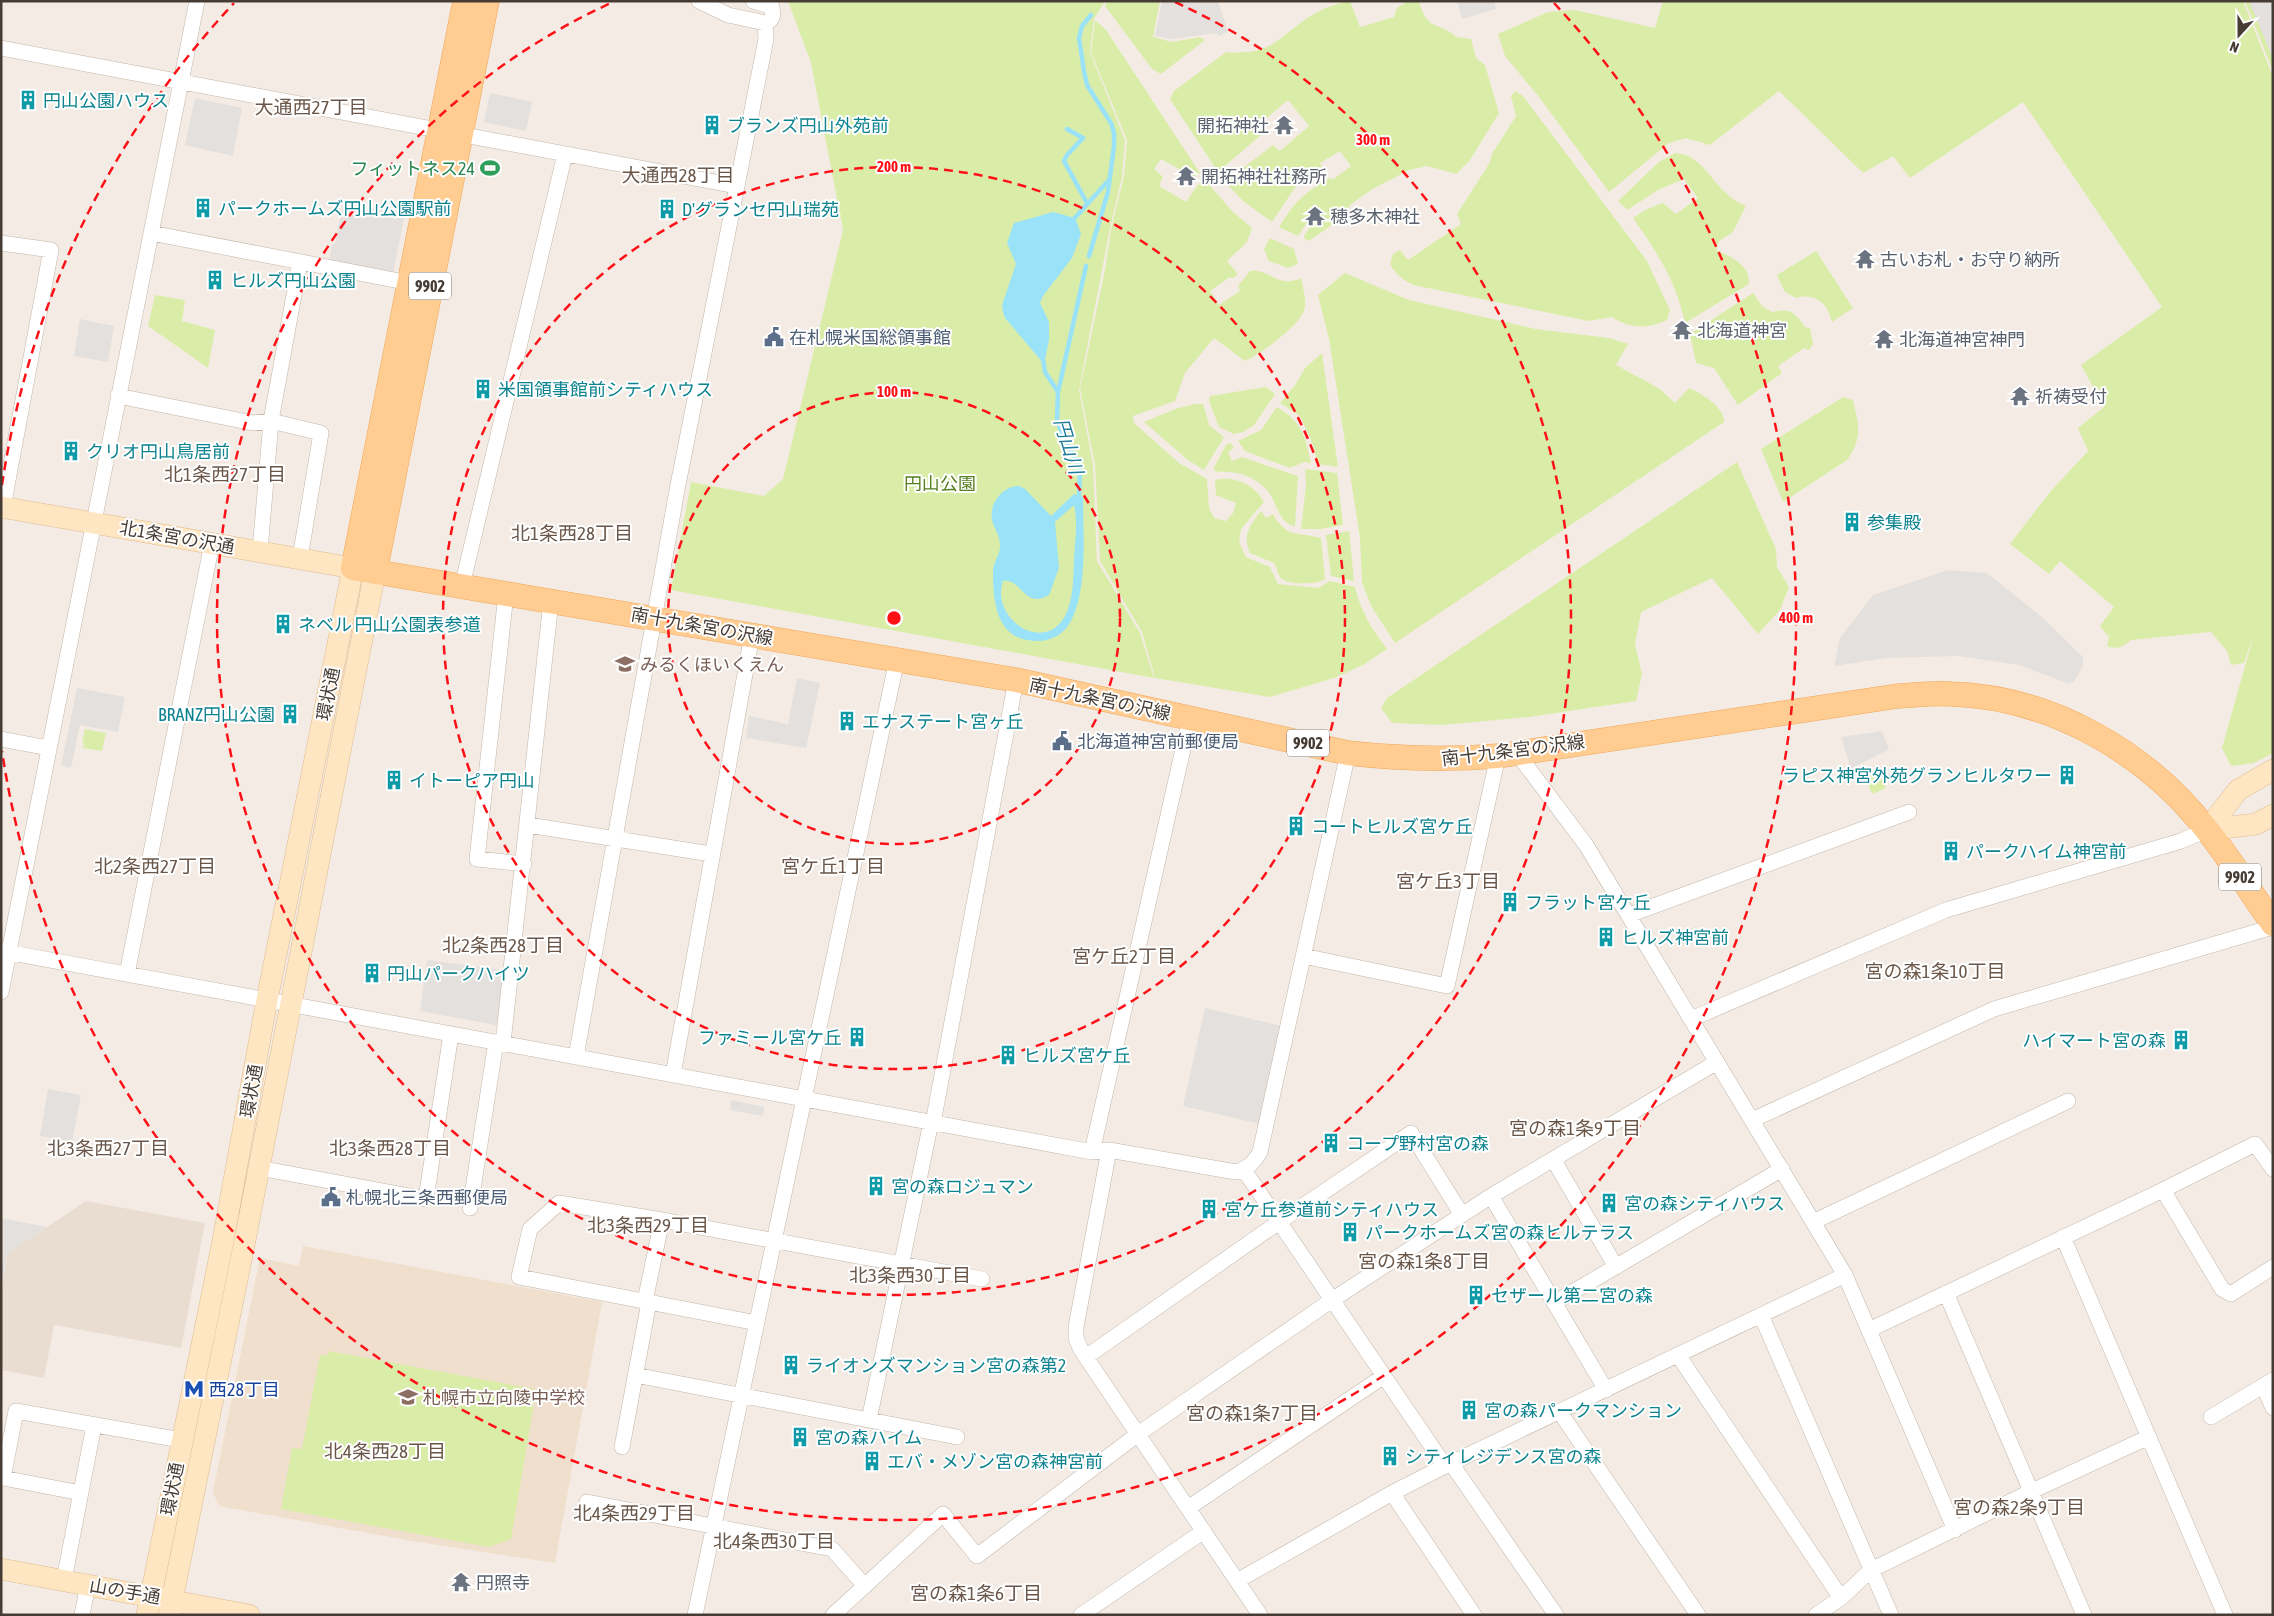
<svg xmlns="http://www.w3.org/2000/svg" width="2274" height="1616" viewBox="0 0 2274 1616" font-family="'Asap Condensed','Noto Sans JP',sans-serif">
<style>
.residential{fill:#e9ddd2}
.education{fill:#efdfcc}
.green{fill:#daeda8}
.parking{fill:#e4e0dd}
.water{fill:#99e2f8;fill-rule:evenodd}
.lines{fill:none;stroke-linecap:round;stroke-linejoin:round}
.stream{stroke:#99e2f8;stroke-width:4.5}
.street-casing{stroke:#c3b5a9;stroke-width:16}
.secondary-casing{stroke:#dcbb91;stroke-width:22}
.primary-casing{stroke:#f0a656;stroke-width:25}
.street{stroke:#fff;stroke-width:15}
.secondary{stroke:#ffe6c3;stroke-width:21}
.primary{stroke:#ffcc92;stroke-width:24}
.ring{fill:none;stroke:#ff1017;stroke-width:2.5;stroke-dasharray:9 6}
.labels{text-anchor:middle;dominant-baseline:central;stroke-width:4;stroke-linejoin:round;paint-order:stroke}
.shield{fill:#fff;stroke:#7e7670;stroke-width:1}
.shield-label{font-size:16px;font-weight:bold;fill:#473c33}
.culture-label{font-size:18px;fill:#0d838f;stroke:#fff;text-anchor:start}
.worship-label{font-size:18px;fill:#5b616d;stroke:#fff;text-anchor:start}
.leisure-label{font-size:18px;fill:#27864d;stroke:#fff;text-anchor:end}
.service-label{font-size:18px;fill:#4e5e75;stroke:#fff;text-anchor:start}
.park-label{font-size:18px;fill:#557f20;stroke:#fff}
.street-label{font-size:18px;fill:#473c33;stroke:#fff}
.education-label{font-size:18px;fill:#785e54;stroke:#fff;text-anchor:start}
.transit-label{font-size:18px;fill:#164399;stroke:#fff;text-anchor:start}
.neighbourhood-label{font-size:19px;fill:#6b5749;stroke:#fff}
.water-label{font-size:19px;font-style:italic;fill:#1e7d9b;stroke:#fff}
.centre{fill:#ff1017;stroke:#fff;stroke-width:2.5}
.ring-label{font-size:15px;text-anchor:middle;font-weight:bold;fill:#ff1017;stroke:#fff;stroke-width:4;stroke-linejoin:round;paint-order:stroke}
</style>
<rect width="100%" height="100%" fill="#f4ece4"/>
<path class="residential" d="M86 1201 205 1223 181 1348 54 1325 44 1378 1 1370V1289L8 1253Z"/>
<path class="education" d="M303 1246 602 1302 555 1563 418 1542 219 1506 213 1492 260 1258 299 1266Z"/>
<path class="green" d="M788 1H1105L1094 19 1090 52 1125 140 1122 177 1110 228 1079 390 1093 465 1097 561 1140 633 1154 678 671 590 691 482 764 496 783 479 843 230 811 63Z
M1107 1H1160L1153 37 1172 42 1200 37 1205 40 1161 74 1152 69 1105 6Z
M1346 1H1350L1360 27 1394 17 1397 8 1408 1H1419C1427 33 1441 21 1456 37L1471 39 1476 58 1485 65 1499 113 1470 160 1456 174 1427 166 1409 170 1371 190 1350 205 1343 217 1309 241 1304 238V236L1319 215 1315 211 1298 236 1279 227C1296 200 1303 194 1330 178L1332 180 1351 166 1340 151 1320 163 1322 167 1296 186 1272 222 1243 201 1225 182 1273 145 1280 151 1309 126 1288 100 1257 126 1262 134 1218 172 1170 99 1174 91 1226 52C1275 56 1277 36 1314 14 1323 8 1336 5 1346 1Z
M1663 1H2243L2273 77V753L2254 763 2231 766 2222 748 2254 634 2244 663 2231 665 2227 651 2211 632 2131 640C2123 647 2118 650 2107 646L2109 637 2100 626 2114 607 2060 561 2049 574 2010 544 2050 492 2088 451 2078 428 2104 407 2081 365 2162 307 2023 102 1910 178 1893 156 1863 173 1779 91 1710 145 1686 138 1669 143 1609 192 1539 97 1505 56 1498 34 1548 12 1575 10 1655 28Z
M2245 1H2273V71Z
M1095 20 1106 30 1200 173 1193 177 1161 159 1154 169 1163 177 1159 186 1186 202 1197 186 1205 180 1233 212 1252 228 1247 242 1227 261 1238 274 1232 279 1230 277 1210 291 1219 305 1240 291 1238 286 1250 271C1270 268 1277 289 1301 278 1303 288 1308 304 1303 313 1295 329 1260 354 1245 361L1214 338 1185 373 1175 401 1133 416 1134 423 1179 463 1207 479 1209 508 1214 518 1226 521 1233 513 1236 503 1216 495 1215 480C1233 475 1255 484 1264 502L1241 529 1239 542 1246 557 1270 567 1278 584 1318 588 1330 581 1355 587C1361 612 1372 629 1387 649L1363 665 1334 678 1270 697 1155 678 1142 632 1100 561 1095 465 1080 389 1105 270 1111 229 1124 176 1127 140 1091 52Z
M1515 91 1523 96 1647 261 1670 310 1667 320C1649 329 1629 329 1612 317L1589 321 1413 285C1403 280 1395 274 1390 264L1393 254 1400 250 1408 260 1461 224 1457 214 1489 164 1492 154 1516 116 1511 96Z
M1675 153C1701 155 1708 177 1726 193 1731 199 1739 202 1746 206L1733 232 1719 241 1716 250C1732 257 1750 265 1749 284L1685 323C1675 279 1658 254 1633 218L1645 210 1663 203 1676 214 1698 198 1684 179 1658 190 1627 210 1618 201 1659 162Z
M1270 238 1294 249 1298 264 1288 268 1269 261 1264 249Z
M1816 251 1853 308 1832 322C1828 304 1816 292 1796 298L1785 292 1777 275Z
M1345 273 1409 300 1536 329 1609 338 1628 344 1616 365 1660 389 1675 403 1689 388C1701 393 1725 407 1724 422L1395 643 1371 606 1362 582 1360 538 1329 339 1318 295Z
M1753 293 1762 306 1772 312C1792 308 1794 312 1805 327L1810 328 1813 344 1809 350 1804 348 1778 366 1782 373 1738 405 1714 368 1696 363 1690 334Z
M155 295 185 300 182 321 215 330 208 368 148 326Z
M1322 353 1338 467 1318 464 1312 442 1300 416 1280 403 1296 384 1305 368Z
M1266 387 1275 394 1254 425 1243 432 1234 434 1219 427 1209 401 1210 396Z
M1843 397 1853 400C1859 426 1863 437 1847 460L1783 502 1761 449Z
M1196 404H1203L1209 425 1224 437 1204 470 1188 460 1144 422 1178 408Z
M1277 407C1302 422 1305 435 1311 463L1304 462 1290 468 1245 451 1238 441 1261 430Z
M1230 443 1234 448 1228 452 1232 461 1242 457 1298 476 1295 526C1278 524 1277 501 1267 490 1255 476 1235 470 1218 472L1213 469 1226 445Z
M1737 462 1776 549 1777 567 1789 587 1780 610 1758 634 1712 578 1641 612 1635 644 1642 674 1636 701 1529 717 1442 725 1392 723 1381 708 1387 698Z
M1305 469 1337 473 1343 525 1321 529H1301L1306 485Z
M1261 511 1266 518 1273 514C1286 538 1297 532 1321 538L1325 579C1317 585 1288 585 1281 578 1277 574 1277 568 1274 563L1250 553C1242 536 1250 524 1261 511Z
M1349 531 1354 581 1331 576 1326 535Z
M85 729 106 733 102 751 83 748 84 743H82Z
M1879 772 1886 788 1872 794 1865 777Z
M328 1351 534 1389 535 1397 511 1539 489 1547 281 1509 292 1448 302 1449 320 1355 327 1356Z"/>
<path class="parking" d="M1162 1H1218L1228 32 1218 36 1217 33 1173 39 1155 36Z
M1457 1H1494L1496 9 1462 19Z
M2249 1H2273V59Z
M490 93 532 102 526 131 484 122Z
M195 98 242 108 233 156 185 145Z
M343 204 405 213 393 274 329 262 332 244H335Z
M80 319 114 326 108 362 74 356Z
M1948 570 1987 573 2043 618 2083 657V666L2075 680 2069 684 2020 665 1958 656 1886 658 1834 666 1840 638 1873 595Z
M797 678 820 683 806 748 746 738 749 716 788 724Z
M77 688 125 697 118 732 80 725 71 768 61 766Z
M1882 731 1889 749 1851 769 1841 737Z
M427 960 505 970 501 1026 420 1011Z
M1205 1008 1282 1026 1260 1124 1183 1106Z
M48 1089 81 1095 72 1142 40 1136Z
M731 1100 765 1107 763 1116 730 1110Z
M1 1218 47 1227 8 1253 3 1277 1 1276Z"/>
<path class="water" d="M1053 212 1075 218 1081 234 1072 258 1043 296 1040 303 1049 322V340L1044 364 1005 318 1003 312 1002 305 1016 264 1007 243 1014 223Z
M1019 486 1025 489 1051 516 1074 494 1083 497C1083 533 1088 588 1071 621 1064 634 1052 641 1037 641 996 641 993 602 993 571 993 562 1001 554 1000 545 1000 536 994 528 992 520 989 503 1003 486 1019 486ZM1074 505C1078 522 1075 542 1074 559 1073 578 1074 599 1065 616 1044 655 990 619 1003 581 1022 578 1024 610 1049 595L1059 568 1055 522Z"/>
<g class="lines">
<path class="stream" d="M1067 129 1083 138 1067 155 1064 161 1087 203
M1072 221 1109 180
M1089 256 1108 192 1114 146V133L1111 123 1087 85 1084 71 1079 38 1082 26 1091 15
M1043 359 1045 372 1058 392
M1075 500 1079 496 1080 470 1057 422 1058 392 1086 266"/>
<defs>
<path id="street" d="M699 1 728 15 765 23C774 20 773 15 772 7L753 1
M1 48 736 186
M151 233 410 283
M1 243 51 250 3 507
M118 396 253 423 271 421 260 551
M300 558 321 433 271 421 300 262
M462 586 565 154
M506 594 477 859 524 864
M1 739 49 748
M1516 752 1586 845 1845 1275 1955 1530
M528 825 711 854
M1629 915 1909 812
M1 951 1092 1152 1109 1150 1236 1172C1248 1169 1254 1162 1260 1152L1348 753
M1303 956 1447 986 1498 756
M127 974 212 543
M1 992 197 1
M1691 1019 1946 910 2181 841 2207 830
M503 1043 551 601
M576 1057 677 490 766 39 765 23
M673 1075 752 635
M1752 1120 1994 1009 2273 927
M933 1123 1016 680
M1109 1150 1076 1327V1338L1081 1350 1260 1615
M1092 1152 1190 718
M1553 1159 1616 1267
M259 1168 426 1199 451 1034
M1244 1170 1445 1466
M2163 1190 2255 1144 2273 1169
M1491 1196 1606 1390
M470 1208 496 1042
M1813 1222 2068 1101
M2063 1237 2225 1615
M1946 1293 2084 1615
M645 1301 662 1220
M1554 1303 1782 1169
M1761 1315 1891 1615
M757 1323 519 1277 530 1229 559 1203 662 1220 982 1279
M1869 1330 2163 1190 2222 1289 2231 1294 2273 1267
M1678 1355 1841 1598
M1086 1357 1279 1222 1411 1133 1462 1215
M635 1375 957 1437
M2263 1386 2273 1408
M1559 1411 1698 1615
M2211 1417 2273 1380
M869 1420 931 1122
M622 1447 649 1302
M1451 1463 1556 1615
M81 1493 3 1478 16 1411 181 1440
M1392 1493 1474 1615
M587 1502 832 1549 865 1586
M1188 1508 1384 1376
M64 1580 94 1425
M1237 1581 1392 1493 1445 1466 1845 1275
M82 1615 88 1585
M695 1615 897 659
M833 1615 943 1514 977 1556 1138 1434 1332 1300 1491 1196 1717 1062
M1081 1615 1204 1531
M1816 1615 1841 1598 1871 1570 2032 1491 2149 1437"/>
<path id="secondary" d="M1 507 353 568 267 1000 222 1246 147 1615
M2207 830 2238 790 2273 770
M2207 830 2256 824 2273 815
M1 1569 249 1615
M169 1615 243 1250 375 572"/>
<path id="primary" d="M465 1 353 568 1016 680 1348 753C1401 759 1446 760 1498 756L1898 696C1915 695 1933 693 1951 694 2051 697 2146 752 2207 830 2231 860 2251 893 2273 924
M375 572 487 1"/>
</defs>
<use href="#street" class="street-casing"/>
<use href="#secondary" class="secondary-casing"/>
<use href="#primary" class="primary-casing"/>
<use href="#street" class="street"/>
<use href="#secondary" class="secondary"/>
<use href="#primary" class="primary"/>
</g>
<g class="ring">
<circle cx="894" cy="618" r="226"/>
<circle cx="894" cy="618" r="451"/>
<path d="M1175 2A677 677 0 1 1 613 2"/>
<path d="M2 485A902 902 0 0 1 234 3M1554 3A902 902 0 1 1 2 751"/>
</g>
<defs>
<symbol id="building-bare" viewBox="-9 -9 18 18"><path d="M-4-6H4V6H1V3H-1V6H-4ZM-2.5-4.3h1.7v1.8h-1.7ZM.8-4.3h1.7v1.8H.8ZM-2.5-1h1.7V.8h-1.7ZM.8-1h1.7V.8H.8Z" fill="#0f9aa8" stroke="#fff" stroke-width="2.5" paint-order="stroke"/></symbol>
<symbol id="temple-bare" viewBox="-9 -9 18 18"><path d="M0-6L5-2H3V0L6.5 2.5H4V6H1.5V3h-3V6H-4V2.5H-6.5L-3 0V-2H-5Z" fill="#6b7280" stroke="#fff" stroke-width="2.5" paint-order="stroke"/></symbol>
<symbol id="stadium-bare" viewBox="-9 -9 18 18"><path d="M0-5a6.5 5 0 1 0 0 10a6.5 5 0 1 0 0-10ZM-3.5-1.8h7v3.6h-7Z" fill="#2e9e5b" stroke="#fff" stroke-width="2.5" paint-order="stroke"/></symbol>
<symbol id="civic-bare" viewBox="-9 -9 18 18"><path d="M-.6-6.5H3V-4.5H.6V-3L4-1V1h2V6H-6V1h2V-1L-.6-3ZM-1.2 2.5V6h2.4V2.5Z" fill="#5c6f8a" stroke="#fff" stroke-width="2.5" paint-order="stroke"/></symbol>
<symbol id="school-bare" viewBox="-9 -9 18 18"><path d="M0-5L7-2L0 1L-7-2ZM-4 1L0 2.5L4 1V4Q0 6-4 4Z" fill="#8d6e63" stroke="#fff" stroke-width="2.5" paint-order="stroke"/></symbol>
<symbol id="metro-bare" viewBox="-9 -9 18 18"><path d="M-5.5 5V-5H-3L0 0L3-5H5.5V5H3V-.5L0 4L-3-.5V5Z" fill="#1a4fb4" stroke="#fff" stroke-width="2.5" paint-order="stroke"/></symbol>
</defs>
<g fill-rule="evenodd">
<use href="#building-bare" x="14" y="86" width="28" height="28"/>
<use href="#building-bare" x="698" y="111" width="28" height="28"/>
<use href="#temple-bare" x="1270" y="111" width="28" height="28"/>
<use href="#stadium-bare" x="476" y="154" width="28" height="28"/>
<use href="#temple-bare" x="1172" y="162" width="28" height="28"/>
<use href="#building-bare" x="189" y="194" width="28" height="28"/>
<use href="#building-bare" x="653" y="195" width="28" height="28"/>
<use href="#temple-bare" x="1301" y="202" width="28" height="28"/>
<use href="#temple-bare" x="1851" y="245" width="28" height="28"/>
<use href="#building-bare" x="201" y="266" width="28" height="28"/>
<use href="#temple-bare" x="1668" y="316" width="28" height="28"/>
<use href="#civic-bare" x="760" y="323" width="28" height="28"/>
<use href="#temple-bare" x="1870" y="325" width="28" height="28"/>
<use href="#building-bare" x="469" y="375" width="28" height="28"/>
<use href="#temple-bare" x="2006" y="382" width="28" height="28"/>
<use href="#building-bare" x="57" y="437" width="28" height="28"/>
<use href="#building-bare" x="1838" y="508" width="28" height="28"/>
<use href="#building-bare" x="269" y="610" width="28" height="28"/>
<use href="#school-bare" x="611" y="650" width="28" height="28"/>
<use href="#building-bare" x="276" y="700" width="28" height="28"/>
<use href="#building-bare" x="833" y="707" width="28" height="28"/>
<use href="#civic-bare" x="1048" y="727" width="28" height="28"/>
<use href="#building-bare" x="2053" y="761" width="28" height="28"/>
<use href="#building-bare" x="380" y="766" width="28" height="28"/>
<use href="#building-bare" x="1282" y="812" width="28" height="28"/>
<use href="#building-bare" x="1937" y="837" width="28" height="28"/>
<use href="#building-bare" x="1496" y="888" width="28" height="28"/>
<use href="#building-bare" x="1592" y="923" width="28" height="28"/>
<use href="#building-bare" x="358" y="959" width="28" height="28"/>
<use href="#building-bare" x="843" y="1023" width="28" height="28"/>
<use href="#building-bare" x="2167" y="1026" width="28" height="28"/>
<use href="#building-bare" x="994" y="1041" width="28" height="28"/>
<use href="#building-bare" x="1317" y="1129" width="28" height="28"/>
<use href="#building-bare" x="862" y="1172" width="28" height="28"/>
<use href="#civic-bare" x="317" y="1183" width="28" height="28"/>
<use href="#building-bare" x="1595" y="1189" width="28" height="28"/>
<use href="#building-bare" x="1195" y="1195" width="28" height="28"/>
<use href="#building-bare" x="1336" y="1218" width="28" height="28"/>
<use href="#building-bare" x="1462" y="1281" width="28" height="28"/>
<use href="#building-bare" x="777" y="1351" width="28" height="28"/>
<use href="#metro-bare" x="180" y="1375" width="28" height="28"/>
<use href="#school-bare" x="394" y="1383" width="28" height="28"/>
<use href="#building-bare" x="1455" y="1396" width="28" height="28"/>
<use href="#building-bare" x="786" y="1423" width="28" height="28"/>
<use href="#building-bare" x="1376" y="1442" width="28" height="28"/>
<use href="#building-bare" x="858" y="1447" width="28" height="28"/>
<use href="#temple-bare" x="447" y="1568" width="28" height="28"/>
</g>
<g class="labels">
<g class="shield">
<rect x="409" y="272.5" width="42" height="27" rx="4"/>
<rect x="1287" y="729.5" width="42" height="27" rx="4"/>
<rect x="2219" y="863.5" width="42" height="27" rx="4"/>
</g>
<g class="shield-label">
<text x="430" y="286">9902</text>
<text x="1308" y="743">9902</text>
<text x="2240" y="877">9902</text>
</g>
<g class="culture-label">
<text x="43" y="100">円山公園ハウス</text>
<text x="727" y="125">ブランズ円山外苑前</text>
<text x="218" y="208">パークホームズ円山公園駅前</text>
<text x="682" y="209">D'グランセ円山瑞苑</text>
<text x="230" y="280">ヒルズ円山公園</text>
<text x="498" y="389">米国領事館前シティハウス</text>
<text x="86" y="451">クリオ円山鳥居前</text>
<text x="1867" y="522">参集殿</text>
<text x="298" y="624">ネベル 円山公園表参道</text>
<text x="275" y="714" text-anchor="end">BRANZ円山公園</text>
<text x="862" y="721">エナステート宮ヶ丘</text>
<text x="2052" y="775" text-anchor="end">ラピス神宮外苑グランヒルタワー</text>
<text x="409" y="780">イトーピア円山</text>
<text x="1311" y="826">コートヒルズ宮ケ丘</text>
<text x="1966" y="851">パークハイム神宮前</text>
<text x="1525" y="902">フラット宮ケ丘</text>
<text x="1621" y="937">ヒルズ神宮前</text>
<text x="387" y="973">円山パークハイツ</text>
<text x="842" y="1037" text-anchor="end">ファミール宮ケ丘</text>
<text x="2166" y="1040" text-anchor="end">ハイマート宮の森</text>
<text x="1023" y="1055">ヒルズ宮ケ丘</text>
<text x="1346" y="1143">コープ野村宮の森</text>
<text x="891" y="1186">宮の森ロジュマン</text>
<text x="1624" y="1203">宮の森シティハウス</text>
<text x="1224" y="1209">宮ケ丘参道前シティハウス</text>
<text x="1365" y="1232">パークホームズ宮の森ヒルテラス</text>
<text x="1491" y="1295">セザール第二宮の森</text>
<text x="806" y="1365">ライオンズマンション宮の森第2</text>
<text x="1484" y="1410">宮の森パークマンション</text>
<text x="815" y="1437">宮の森ハイム</text>
<text x="1405" y="1456">シティレジデンス宮の森</text>
<text x="887" y="1461">エバ・メゾン宮の森神宮前</text>
</g>
<g class="worship-label">
<text x="1269" y="125" text-anchor="end">開拓神社</text>
<text x="1201" y="176">開拓神社社務所</text>
<text x="1330" y="216">穂多木神社</text>
<text x="1880" y="259">古いお札・お守り納所</text>
<text x="1697" y="330">北海道神宮</text>
<text x="1899" y="339">北海道神宮神門</text>
<text x="2035" y="396">祈祷受付</text>
<text x="476" y="1582">円照寺</text>
</g>
<g class="leisure-label">
<text x="475" y="168">フィットネス24</text>
</g>
<g class="service-label">
<text x="789" y="337">在札幌米国総領事館</text>
<text x="1077" y="741">北海道神宮前郵便局</text>
<text x="346" y="1197">札幌北三条西郵便局</text>
</g>
<g class="park-label">
<text x="940" y="483">円山公園</text>
</g>
<g class="street-label">
<text transform="translate(177 537) rotate(10)">北1条宮の沢通</text>
<text transform="translate(702 626) rotate(10)">南十九条宮の沢線</text>
<text transform="translate(328 694) rotate(-79)">環状通</text>
<text transform="translate(1100 699) rotate(12)">南十九条宮の沢線</text>
<text transform="translate(1513 750) rotate(-7)">南十九条宮の沢線</text>
<text transform="translate(251 1091) rotate(-80)">環状通</text>
<text transform="translate(172 1489) rotate(-79)">環状通</text>
<text transform="translate(125 1591) rotate(10)">山の手通</text>
</g>
<g class="education-label">
<text x="640" y="664">みるくほいくえん</text>
<text x="423" y="1397">札幌市立向陵中学校</text>
</g>
<g class="transit-label">
<text x="209" y="1389">西28丁目</text>
</g>
<g class="neighbourhood-label">
<text x="311" y="107">大通西27丁目</text>
<text x="678" y="175">大通西28丁目</text>
<text x="225" y="474">北1条西27丁目</text>
<text x="572" y="533">北1条西28丁目</text>
<text x="155" y="866">北2条西27丁目</text>
<text x="833" y="866">宮ケ丘1丁目</text>
<text x="1448" y="881">宮ケ丘3丁目</text>
<text x="503" y="945">北2条西28丁目</text>
<text x="1124" y="956">宮ケ丘2丁目</text>
<text x="1935" y="971">宮の森1条10丁目</text>
<text x="1575" y="1128">宮の森1条9丁目</text>
<text x="108" y="1148">北3条西27丁目</text>
<text x="390" y="1148">北3条西28丁目</text>
<text x="648" y="1225">北3条西29丁目</text>
<text x="1424" y="1261">宮の森1条8丁目</text>
<text x="910" y="1275">北3条西30丁目</text>
<text x="1252" y="1413">宮の森1条7丁目</text>
<text x="385" y="1451">北4条西28丁目</text>
<text x="2019" y="1507">宮の森2条9丁目</text>
<text x="634" y="1513">北4条西29丁目</text>
<text x="774" y="1541">北4条西30丁目</text>
<text x="976" y="1593">宮の森1条6丁目</text>
</g>
<g class="water-label">
<text transform="translate(1069 446) rotate(73)">円山川</text>
</g>
</g>
<circle cx="894" cy="618" r="8" class="centre"/>
<g class="ring-label">
<text x="1373" y="145">300 m</text>
<text x="894" y="172">200 m</text>
<text x="894" y="397">100 m</text>
<text x="1796" y="623">400 m</text>
</g>
<rect width="2274" height="1616" fill="none" stroke="#473c33" stroke-width="5"/>
<g transform="translate(2239 35) rotate(201)" stroke="#ffffff" stroke-width="4" paint-order="stroke">
<path d="M0-4L9 19L0 12L-9 19Z" fill="#473c33"/>
<text y="-8" font-size="14" font-weight="bold" text-anchor="middle" fill="#473c33">N</text>
</g>
</svg>
